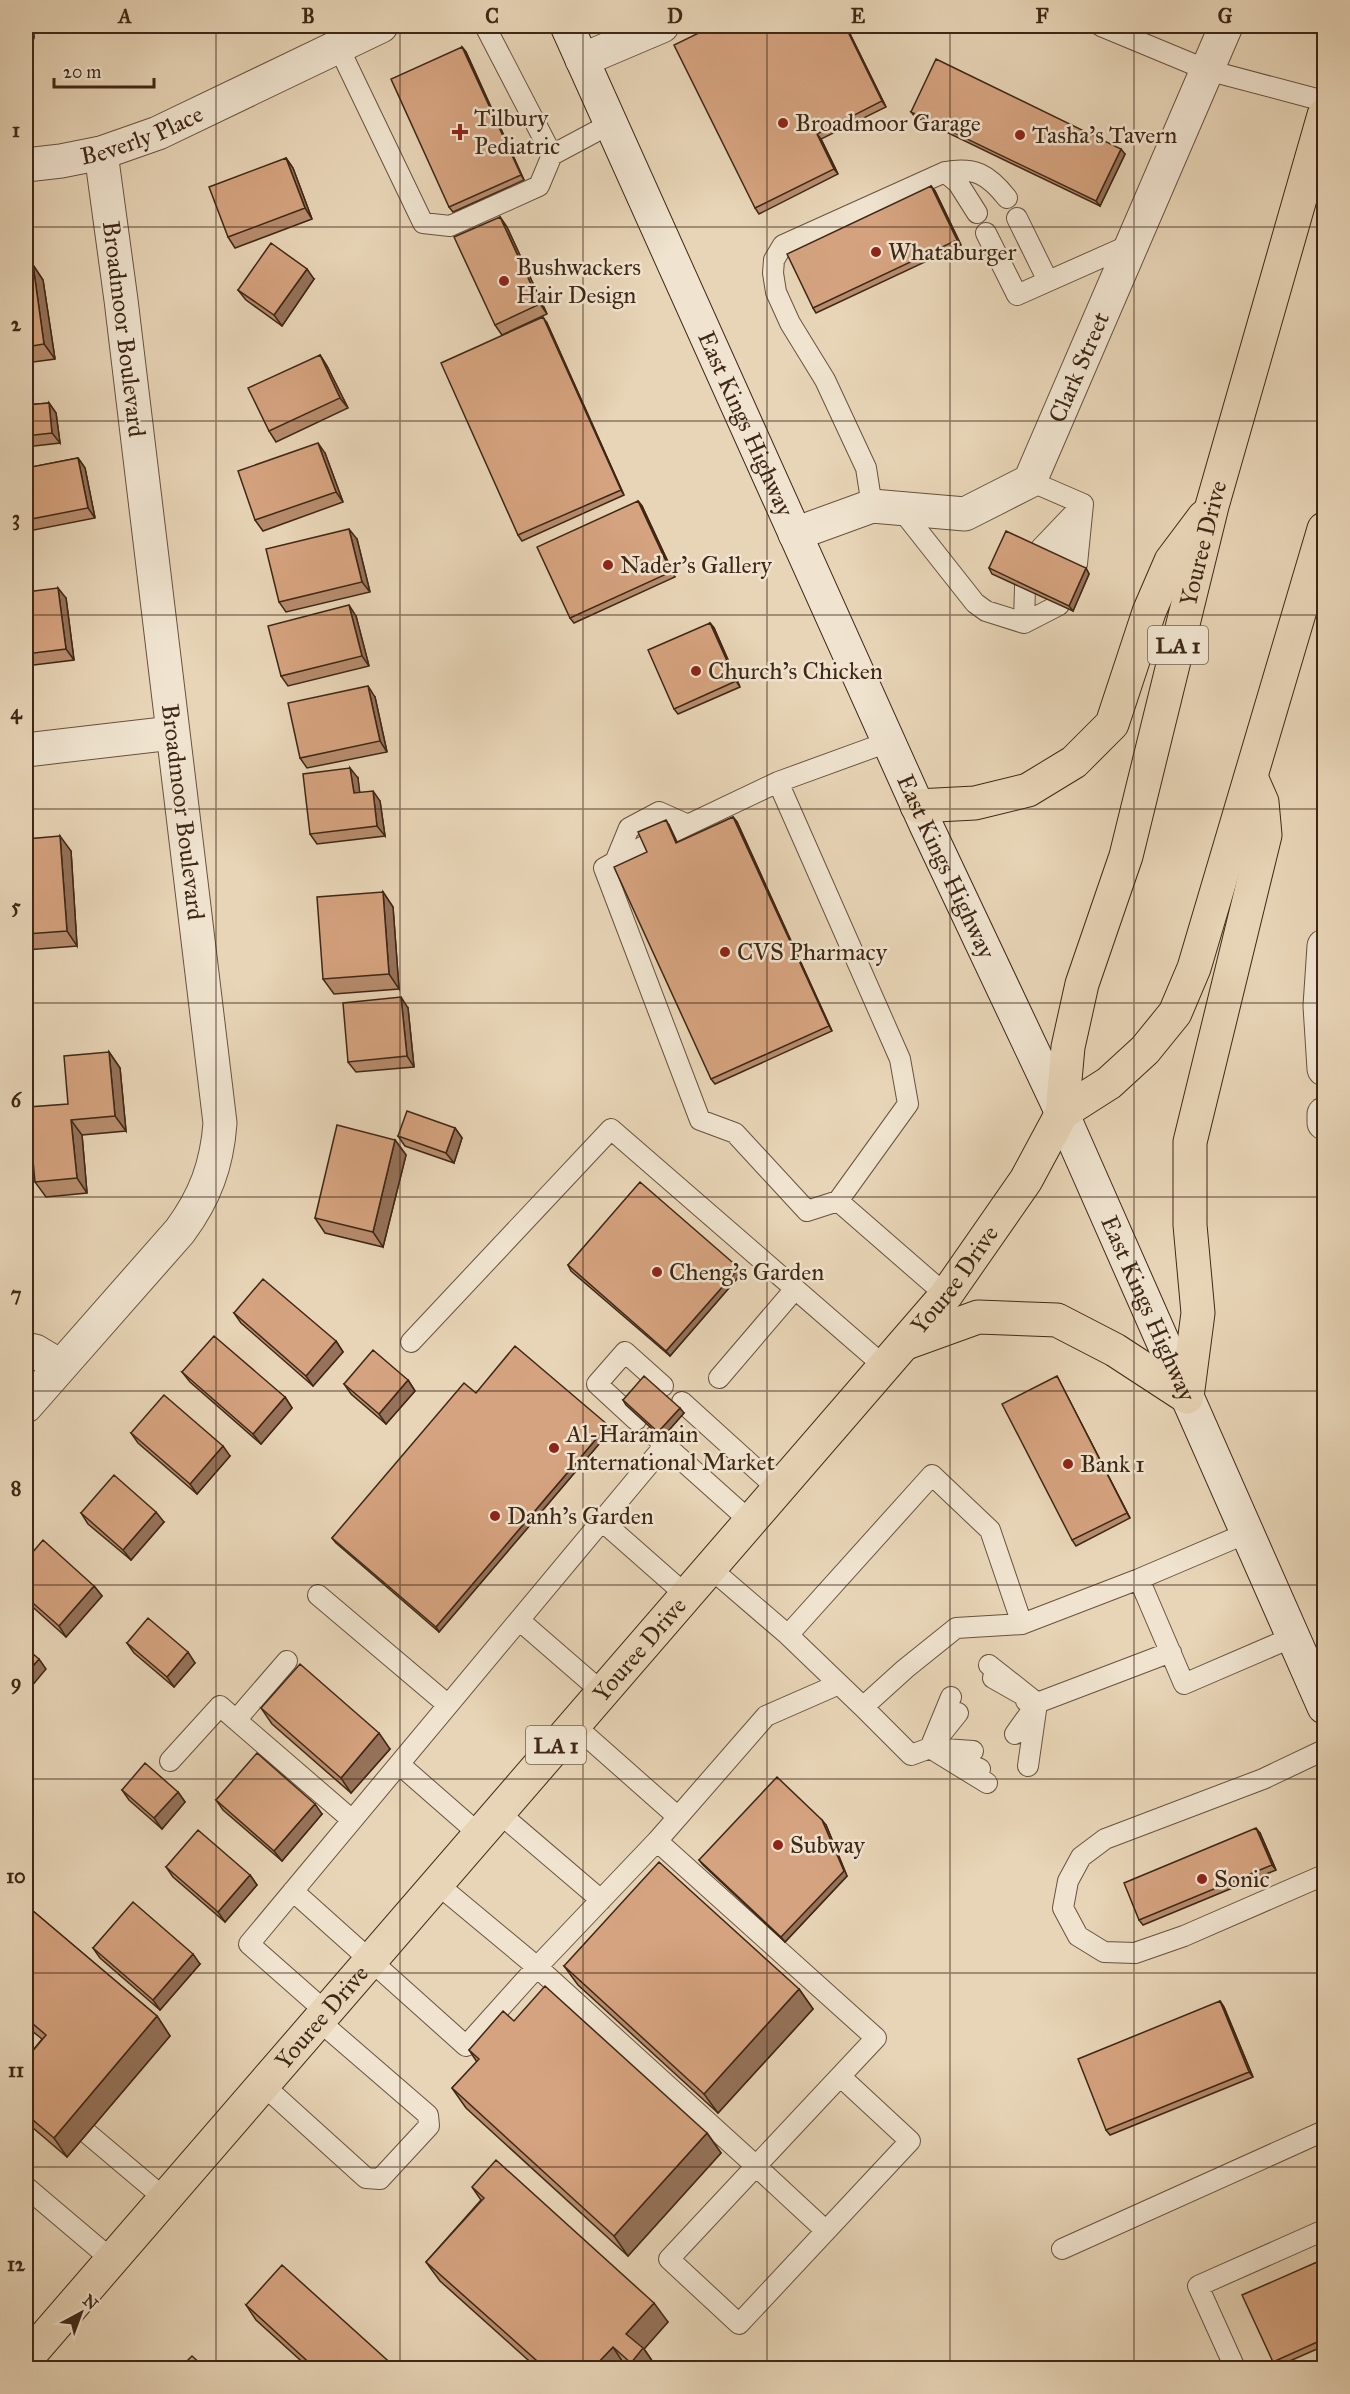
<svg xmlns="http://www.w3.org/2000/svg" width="1350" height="2394" viewBox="0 0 1350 2394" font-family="'IM FELL Great Primer',serif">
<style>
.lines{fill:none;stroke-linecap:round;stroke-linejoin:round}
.lane-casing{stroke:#68523e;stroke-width:22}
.street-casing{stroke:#68523e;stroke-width:35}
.secondary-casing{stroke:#3e2715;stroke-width:35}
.primary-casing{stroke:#3e2715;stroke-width:35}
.lane{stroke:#f0e4d0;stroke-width:20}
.street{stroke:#f0e4d0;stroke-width:33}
.secondary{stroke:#f0e4d0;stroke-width:33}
.primary{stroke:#e8d5b7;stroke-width:33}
.wall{fill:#b78c6d;stroke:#3e2715;stroke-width:1.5}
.shaded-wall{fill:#957259;stroke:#3e2715;stroke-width:1.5}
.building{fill:#d5a37f;stroke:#3e2715;stroke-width:1.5}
.grid{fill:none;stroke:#3e2715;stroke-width:1.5;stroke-opacity:0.55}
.poi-dot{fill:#8f2418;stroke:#f0e4d0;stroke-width:2}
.labels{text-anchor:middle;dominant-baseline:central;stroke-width:5;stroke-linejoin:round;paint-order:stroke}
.shield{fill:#f0e4d0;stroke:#73604d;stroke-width:1.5}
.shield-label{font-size:22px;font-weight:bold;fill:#3e2715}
.poi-label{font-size:24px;fill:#3e2715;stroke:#f0e4d0;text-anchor:start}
.street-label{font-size:24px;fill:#3e2715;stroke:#f0e4d0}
.neatline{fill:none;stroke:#3e2715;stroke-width:2}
.grid-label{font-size:20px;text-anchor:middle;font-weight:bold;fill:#3e2715}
</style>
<rect width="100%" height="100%" fill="#e8d5b7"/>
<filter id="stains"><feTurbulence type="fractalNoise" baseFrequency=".00333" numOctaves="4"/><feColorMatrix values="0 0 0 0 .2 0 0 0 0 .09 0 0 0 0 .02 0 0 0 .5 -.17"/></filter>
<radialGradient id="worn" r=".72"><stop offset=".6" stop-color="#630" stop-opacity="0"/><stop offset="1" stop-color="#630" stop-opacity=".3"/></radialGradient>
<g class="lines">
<defs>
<path id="lane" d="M485 26 552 155
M1101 26 1207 70 1324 101
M338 46 423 223 450 226 539 186 552 155 610 124
M945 172 958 183 977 213
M1017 218 1048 281
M986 233 1017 295 1132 244
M1030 481 1083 504
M872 506 866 468 825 380 790 323 776 292 773 273 774 260 783 245 945 172C975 167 988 174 1007 198
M900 508 975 603 986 611 1024 623 1059 605
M1041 548 1083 504
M1060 557 1076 520
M1077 564 1083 504
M1024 623 1025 586
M778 782 900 1059 908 1104 838 1201
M673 832 778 782 888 742
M646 845 604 868 700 1120 735 1133 807 1211 838 1201 946 1295
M615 862 629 828 659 812 688 825
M411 1342 611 1129 884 1366
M719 1378 795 1289
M682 1402 777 1488
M636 1420 597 1384 625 1352 663 1386
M655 1436 750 1521
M602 1521 686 1595
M1247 1533 1139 1579 1184 1684 1293 1637
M710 1568 788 1635 863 1707 905 1669 956 1628 1022 1624 1139 1579
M318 1595 448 1705
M519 1620 602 1692
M788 1635 932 1475 990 1530 1022 1624
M287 1661 236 1720 352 1820
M989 1665 1037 1703 993 1678
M951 1697 930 1748 958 1713
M1026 1701 1037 1703 1028 1766
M1037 1703 1171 1652
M863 1707 911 1755 930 1748 973 1751
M574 1725 678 1817 766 1716 839 1684
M1015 1734 1035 1706
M1324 1750 1263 1779 1105 1839 1081 1857 1068 1881 1063 1908 1078 1936 1104 1952 1135 1953 1184 1936 1324 1875
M170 1761 220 1706 236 1720
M399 1764 479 1834
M980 1769 930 1748 987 1783
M498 1812 601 1900
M436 1883 537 1967 657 1841
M293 1891 466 2046 537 1967 756 2166 876 2038 657 1841 678 1817
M325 2011 249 1944 665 1445
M262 2084 366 2178 380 2179 429 2126 428 2115 318 2020
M87 2133 164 2198
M26 2187 111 2259
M826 2231 756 2166 669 2259 739 2324 910 2141 841 2077
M1062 2249 1324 2131
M1235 2368 1198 2286 1324 2230"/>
<g id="street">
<path d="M582 60 662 26"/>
<path id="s1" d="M26 165 61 161 101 153 158 133 381 26"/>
<path id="s2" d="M795 534 872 506 965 514 1030 481 1226 26"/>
<path d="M26 750 172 733"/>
<path d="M1324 946 1320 1006 1324 1069"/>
<path d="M1324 1114V1123"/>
<path d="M26 1349 35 1351 60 1366"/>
<path d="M26 1406 180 1231C205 1197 217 1165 220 1123L121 300 101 153"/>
</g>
<g id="secondary">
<path id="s3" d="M567 26 926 825 1062 1113 1324 1707"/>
</g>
<g id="primary">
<path d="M917 806 975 803 1028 790 1074 762 1112 724 1149 612 1171 561 1204 517"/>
<path d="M1062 1113 1109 1083 1145 1050 1175 1013 1194 968 1324 529"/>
<path d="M906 1343 978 1317 1057 1320 1115 1350 1187 1397 1198 1313 1190 1225V1142L1265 835 1262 802 1251 777"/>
<path id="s4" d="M26 2359 946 1295 1026 1180 1062 1113 1068 1047 1082 984 1126 856 1212 506 1324 115"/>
</g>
</defs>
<use href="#lane" class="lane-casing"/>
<use href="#street" class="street-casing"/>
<use href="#secondary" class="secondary-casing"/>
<use href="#primary" class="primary-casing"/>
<use href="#lane" class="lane"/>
<use href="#street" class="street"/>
<use href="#secondary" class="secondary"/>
<use href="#primary" class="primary"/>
</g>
<path class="wall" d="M26 26H33L34 37 26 38Z
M69 26H98L73 32Z
M713 26H866L850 34 886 107 821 139 838 174 759 214 755 208Z
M462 47 466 52 524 180 453 212 449 207Z
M911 112 1125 154 1100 206 915 117Z
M286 158 293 168 312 219 235 248 228 237Z
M931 186 935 191 961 245 816 313 813 308Z
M500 217 507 227 547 314 502 335 495 325Z
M33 265 43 280 55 359 26 363V266Z
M314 279 282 326 246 300 238 290Z
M547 323 624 495 522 541 518 535Z
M320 355 327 366 348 408 276 442 269 431Z
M49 403 56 413 60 443 26 447V405Z
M325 453 343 502 263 531 255 520Z
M78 458 85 468 95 518 29 531 26 525V468Z
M638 501 642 506 675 577 574 623 570 618Z
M357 539 370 592 286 612 279 602Z
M989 568H1086L1089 574 1073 611 992 574Z
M26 592 66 598 74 660 26 666Z
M356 616 369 666 288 686 281 676Z
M710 623 714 628 740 687 678 714 674 709Z
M375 697 387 752 307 768 300 758Z
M358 778 359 792 380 801 385 836 317 844 310 834Z
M733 817 737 822 832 1031 715 1084 711 1079 647 852 669 825 677 843Z
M26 839 71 851 77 946 26 950Z
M383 892 393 907 399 989 334 994 323 979Z
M408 1008 414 1067 356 1072 348 1062Z
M109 1052 120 1068 126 1131 82 1135 87 1193 46 1197 35 1182 68 1104Z
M455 1128 462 1138 454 1163 405 1146 398 1136Z
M395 1140 406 1155 383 1247 325 1233 315 1218Z
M568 1265 742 1273 670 1356 571 1271Z
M234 1313 336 1341 343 1352 313 1386 241 1323Z
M182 1372 285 1397 292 1408 261 1444 190 1382Z
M1057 1376 1060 1382 1130 1518 1076 1546 1072 1540Z
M408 1380 415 1391 386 1424 351 1394 344 1384Z
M476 1393 611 1430 439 1632 336 1543 332 1538Z
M623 1400 684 1413 662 1438 626 1405Z
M131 1433 230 1456 197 1494 138 1443Z
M81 1513 164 1522 131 1560 88 1524Z
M26 1560 94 1586 102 1596 66 1637 26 1601Z
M127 1643 195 1663 174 1687 134 1653Z
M261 1708 390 1749 351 1793 272 1724Z
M122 1790 178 1792 185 1802 162 1829 129 1800Z
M216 1800 322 1814 282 1861 223 1810Z
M826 1825 847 1876 785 1942 703 1865 699 1860Z
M1260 1833 1276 1870 1143 1925 1139 1920Z
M166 1867 250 1875 257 1885 225 1922 173 1877Z
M26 1905 157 2016 170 2036 67 2157 26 2122V2059L42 2039 26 2026Z
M93 1948 200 1964 160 2010 100 1958Z
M564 1966 799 1989 813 2009 718 2113 578 1985Z
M1220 2001 1224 2007 1253 2077 1110 2135 1106 2130Z
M514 2021 707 2133 721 2153 628 2256 466 2108 452 2088 477 2062 469 2050Z
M472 2187 668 2322 644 2349 657 2368H629L626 2367 625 2368H537L440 2281 426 2262 481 2200Z
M1324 2259V2346L1276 2367 1273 2362Z
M246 2305 396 2368H309L256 2320Z"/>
<path class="shaded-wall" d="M26 26H33L34 37Z
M846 28 850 34 886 107 882 101Z
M462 47 466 52 524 180 521 175Z
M817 134 821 139 838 174 834 169Z
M1121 149 1125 154 1100 206 1096 201Z
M286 158 293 168 312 219 305 208Z
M931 186 935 191 961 245 957 240Z
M500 217 507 227 547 314 540 304Z
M33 265 43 280 55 359 44 344Z
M307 269 314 279 282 326 274 315Z
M543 317 547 323 624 495 621 490Z
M320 355 327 366 348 408 340 398Z
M49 403 56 413 60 443 52 433Z
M318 443 325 453 343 502 336 492Z
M78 458 85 468 95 518 88 508Z
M638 501 642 506 675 577 671 572Z
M349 529 357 539 370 592 362 582Z
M1086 568 1089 574 1073 611 1069 606Z
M58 588 66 598 74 660 66 649Z
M349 605 356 616 369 666 362 656Z
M710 623 714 628 740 687 736 681Z
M368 686 375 697 387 752 380 741Z
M350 768 358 778 361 803 354 793Z
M373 791 380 801 385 836 377 826Z
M733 817 737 822 832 1031 829 1026Z
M666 820 669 825 680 848 676 843Z
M60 836 71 851 77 946 67 931Z
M383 892 393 907 399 989 389 974Z
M401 997 408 1008 414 1067 407 1056Z
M109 1052 120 1068 126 1131 115 1116Z
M71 1120 82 1135 87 1193 77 1178Z
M455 1128 462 1138 454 1163 446 1153Z
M395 1140 406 1155 383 1247 373 1232Z
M739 1268 742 1273 670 1356 666 1351Z
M336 1341 343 1352 313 1386 306 1376Z
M1057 1376 1060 1382 1130 1518 1127 1513Z
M408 1380 415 1391 386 1424 379 1414Z
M285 1397 292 1408 261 1444 253 1434Z
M680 1408 684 1413 662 1438 658 1432Z
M608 1425 611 1430 439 1632 436 1627Z
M223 1446 230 1456 197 1494 190 1484Z
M156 1512 164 1522 131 1560 123 1550Z
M94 1586 102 1596 66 1637 59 1626Z
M188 1652 195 1663 174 1687 167 1677Z
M39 1659 46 1669 26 1693V1674Z
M379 1733 390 1749 351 1793 341 1778Z
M178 1792 185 1802 162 1829 154 1818Z
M315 1804 322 1814 282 1861 274 1851Z
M822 1820 826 1825 847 1876 785 1942 781 1937Z
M1256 1828 1260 1833 1276 1870 1272 1865Z
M250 1875 257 1885 225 1922 218 1912Z
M193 1954 200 1964 160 2010 153 2000Z
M799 1989 813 2009 718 2113 704 2094Z
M1220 2001 1224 2007 1253 2077 1249 2072Z
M157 2016 170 2036 67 2157 54 2138Z
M707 2133 721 2153 628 2256 614 2236Z
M654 2303 668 2322 644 2349 657 2368H635L631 2363 626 2334Z
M613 2347 626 2367 625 2368H593Z"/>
<path class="building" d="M713 26H852L846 28 882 101 817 134 834 169 755 208 674 45Z
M462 47 521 175 449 207 391 79Z
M936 59 1121 149 1096 201 911 112Z
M286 158 305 208 228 237 209 187Z
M931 186 957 240 813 308 787 254Z
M500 217 540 304 495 325 454 237Z
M271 243 307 269 274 315 238 290Z
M33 265 44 344 26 347V266Z
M543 317 621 490 518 535 441 363Z
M320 355 340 398 269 431 248 388Z
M49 403 52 433 26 436V405Z
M318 443 336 492 255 520 238 471Z
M78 458 88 508 26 520V468Z
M638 501 671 572 570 618 537 547Z
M349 529 362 582 279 602 266 549Z
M1006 531 1086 568 1069 606 989 568Z
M58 588 66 649 26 654V592Z
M349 605 362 656 281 676 268 626Z
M710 623 736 681 674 709 648 650Z
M368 686 380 741 300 758 288 703Z
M350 768 354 793 373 791 377 826 310 834 303 774Z
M733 817 829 1026 711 1079 614 867 647 852 638 832 666 820 676 843Z
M60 836 67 931 26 934V839Z
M383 892 389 974 323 979 317 897Z
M401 997 407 1056 348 1062 343 1003Z
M109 1052 115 1116 71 1120 77 1178 35 1182 28 1107 68 1104 64 1056Z
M407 1111 455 1128 446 1153 398 1136Z
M337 1125 395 1140 373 1232 315 1218Z
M640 1182 739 1268 666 1351 568 1265Z
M263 1279 336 1341 306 1376 234 1313Z
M214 1336 285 1397 253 1434 182 1372Z
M515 1346 608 1425 436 1627 332 1538 464 1383 476 1393Z
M373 1350 408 1380 379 1414 344 1384Z
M644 1376 680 1408 658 1432 623 1400Z
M1057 1376 1127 1513 1072 1540 1002 1404Z
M164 1395 223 1446 190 1484 131 1433Z
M114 1475 156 1512 123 1550 81 1513Z
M43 1540 94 1586 59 1626 26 1597V1560Z
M148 1618 188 1652 167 1677 127 1643Z
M26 1648 39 1659 26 1674Z
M300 1664 379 1733 341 1778 261 1708Z
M257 1753 315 1804 274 1851 216 1800Z
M145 1763 178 1792 154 1818 122 1790Z
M777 1777 822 1820 844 1871 781 1937 699 1860Z
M1256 1828 1272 1865 1139 1920 1124 1883Z
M198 1830 250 1875 218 1912 166 1867Z
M659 1862 799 1989 704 2094 564 1966Z
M133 1902 193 1954 153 2000 93 1948Z
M26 1905 157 2016 54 2138 26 2114V2059L46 2035 26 2018Z
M545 1986 707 2133 614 2236 452 2088 479 2059 469 2050 503 2011 514 2021Z
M1220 2001 1249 2072 1106 2130 1078 2059Z
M496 2160 654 2303 626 2334 643 2348 631 2363 613 2347 593 2368H545L426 2262 484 2198 472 2187Z
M1324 2259V2339L1273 2362 1242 2295Z
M282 2265 396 2368H315L246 2305Z
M192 2356 205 2368H180Z"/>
<path class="grid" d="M216 26V2368M400 26V2368M583 26V2368M767 26V2368M950 26V2368M1134 26V2368M26 227H1324M26 421H1324M26 615H1324M26 809H1324M26 1003H1324M26 1197H1324M26 1391H1324M26 1585H1324M26 1779H1324M26 1973H1324M26 2167H1324"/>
<g class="poi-dot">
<circle cx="783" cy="123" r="6"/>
<path d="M457 123h6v6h6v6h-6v6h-6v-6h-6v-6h6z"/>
<circle cx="1020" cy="135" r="6"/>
<circle cx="876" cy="252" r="6"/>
<circle cx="504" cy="281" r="6"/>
<circle cx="608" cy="565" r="6"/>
<circle cx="696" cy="671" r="6"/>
<circle cx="725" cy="952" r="6"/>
<circle cx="657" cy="1272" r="6"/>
<circle cx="554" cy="1448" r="6"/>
<circle cx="1068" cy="1464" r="6"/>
<circle cx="495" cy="1516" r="6"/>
<circle cx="778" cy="1845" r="6"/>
<circle cx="1202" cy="1879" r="6"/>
</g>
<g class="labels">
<g class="shield">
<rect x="1148" y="626" width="60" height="38" rx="4.5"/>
<rect x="526" y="1726" width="60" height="38" rx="4.5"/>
</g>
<g class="shield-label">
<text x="1178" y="645">LA 1</text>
<text x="556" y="1745">LA 1</text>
</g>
<g class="poi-label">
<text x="474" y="118">Tilbury<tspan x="474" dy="28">Pediatric</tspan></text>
<text x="795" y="123">Broadmoor Garage</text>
<text x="1032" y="135">Tasha's Tavern</text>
<text x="888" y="252">Whataburger</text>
<text x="516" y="267">Bushwackers<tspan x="516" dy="28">Hair Design</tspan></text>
<text x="620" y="565">Nader's Gallery</text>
<text x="708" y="671">Church's Chicken</text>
<text x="737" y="952">CVS Pharmacy</text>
<text x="669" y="1272">Cheng's Garden</text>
<text x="566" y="1434">Al-Haramain<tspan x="566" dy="28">International Market</tspan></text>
<text x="1080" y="1464">Bank 1</text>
<text x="507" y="1516">Danh's Garden</text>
<text x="790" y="1845">Subway</text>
<text x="1214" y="1879">Sonic</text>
</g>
<g class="street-label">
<text stroke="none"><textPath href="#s1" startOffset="120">Beverly Place</textPath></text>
<text transform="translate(124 329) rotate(83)">Broadmoor Boulevard</text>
<text stroke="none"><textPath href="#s2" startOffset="372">Clark Street</textPath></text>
<text stroke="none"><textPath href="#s3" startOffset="436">East Kings Highway</textPath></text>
<text stroke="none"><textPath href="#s4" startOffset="2211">Youree Drive</textPath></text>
<text transform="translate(183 812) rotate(83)">Broadmoor Boulevard</text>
<text stroke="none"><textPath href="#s3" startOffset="922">East Kings Highway</textPath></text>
<text stroke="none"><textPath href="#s4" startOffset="1424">Youree Drive</textPath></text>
<text stroke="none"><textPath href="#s3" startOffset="1408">East Kings Highway</textPath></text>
<text stroke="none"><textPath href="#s4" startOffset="938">Youree Drive</textPath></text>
<text stroke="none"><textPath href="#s4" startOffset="452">Youree Drive</textPath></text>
</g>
</g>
<rect width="1350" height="2394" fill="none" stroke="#e8d5b7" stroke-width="66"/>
<g transform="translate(81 2313) rotate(41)" stroke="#f0e4d0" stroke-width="4.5" paint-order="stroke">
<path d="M0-4.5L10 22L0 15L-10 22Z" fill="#3e2715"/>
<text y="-9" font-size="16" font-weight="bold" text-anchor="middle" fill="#3e2715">N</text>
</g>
<path d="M54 78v9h100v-9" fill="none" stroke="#3e2715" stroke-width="3"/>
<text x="63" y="78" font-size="18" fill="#3e2715" stroke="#f0e4d0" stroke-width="4.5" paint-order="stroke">20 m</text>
<rect x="33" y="33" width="1284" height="2328" class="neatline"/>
<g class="grid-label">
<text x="125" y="23">A</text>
<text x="308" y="23">B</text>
<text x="492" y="23">C</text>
<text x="675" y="23">D</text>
<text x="858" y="23">E</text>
<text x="1042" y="23">F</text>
<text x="1225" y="23">G</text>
<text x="16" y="137">1</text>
<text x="16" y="331">2</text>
<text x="16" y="525">3</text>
<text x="16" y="719">4</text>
<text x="16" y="913">5</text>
<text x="16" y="1107">6</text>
<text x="16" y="1301">7</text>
<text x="16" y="1495">8</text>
<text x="16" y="1689">9</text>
<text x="16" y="1883">10</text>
<text x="16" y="2077">11</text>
<text x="16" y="2271">12</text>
</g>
<rect width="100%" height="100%" filter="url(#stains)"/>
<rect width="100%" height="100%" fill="url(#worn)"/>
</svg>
